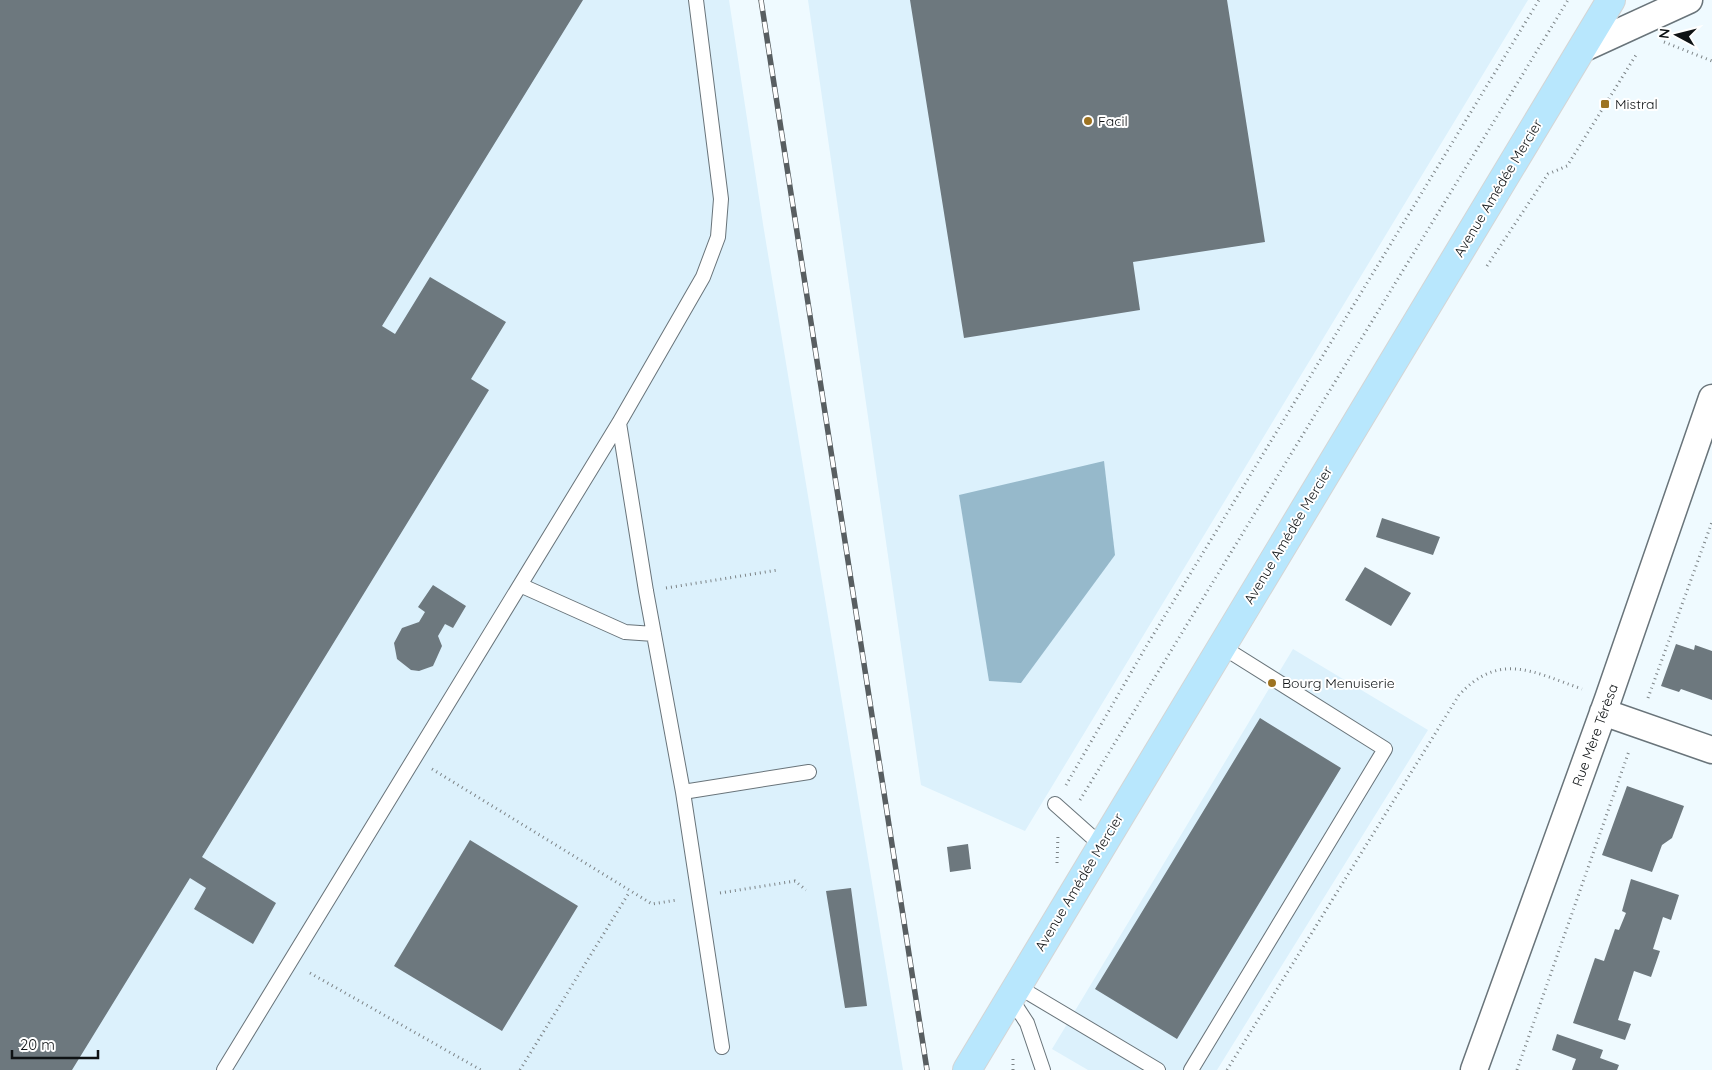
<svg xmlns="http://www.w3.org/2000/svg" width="1712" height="1070" viewBox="0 0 1712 1070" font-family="Quicksand,sans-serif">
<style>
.built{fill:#dcf1fc}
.water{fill:#96b9cb}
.building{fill:#6d787e}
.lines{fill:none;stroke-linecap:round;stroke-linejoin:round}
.lane-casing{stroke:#69747a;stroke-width:16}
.street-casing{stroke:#69747a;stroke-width:29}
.primary-casing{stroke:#d4d5d5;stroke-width:30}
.path{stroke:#7d8487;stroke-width:3;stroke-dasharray:1 4;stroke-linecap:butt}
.lane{stroke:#fff;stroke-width:14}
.street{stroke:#fff;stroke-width:26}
.primary{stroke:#b8e7fd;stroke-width:28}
.rail-casing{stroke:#585e61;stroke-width:5.5}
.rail{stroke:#fff;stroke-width:4;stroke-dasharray:11;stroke-linecap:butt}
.poi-dot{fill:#9d7322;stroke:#fff;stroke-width:2}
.labels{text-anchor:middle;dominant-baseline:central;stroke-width:4;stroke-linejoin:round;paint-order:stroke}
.poi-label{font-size:14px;fill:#0f1315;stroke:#fff;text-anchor:start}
.street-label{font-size:14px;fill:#0f1315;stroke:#fff}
</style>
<rect width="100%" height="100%" fill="#effaff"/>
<path class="built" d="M0 0H729L763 224 903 1070H0Z
M808 0H1528L1025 831 921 785Z
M1293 649 1428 730 1217 1070H1088L1052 1049Z"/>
<path class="water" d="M1104 461 1115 555 1021 683 989 681 959 495Z"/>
<path class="building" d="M0 0H583L382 326 395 334 430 277 506 322 471 379 489 390 202 857 276 903 253 944 194 909 206 888 190 878 72 1070H0Z
M910 0H1227L1265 242 1133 262 1140 310 964 338Z
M1382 518 1440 537 1433 555 1376 537Z
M1365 567 1411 593 1391 626 1345 600Z
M433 585 466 606 453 628 445 624 438 636 442 646 433 666 419 671 411 670 397 659 394 643 402 628 419 622 425 612 418 607Z
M1676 644 1694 650 1695 645 1712 651V700L1681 689 1679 692 1661 686Z
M1260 718 1341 768 1177 1039 1095 989Z
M1627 786 1684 806 1672 838 1662 845 1652 872 1602 855Z
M470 840 578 906 502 1031 394 966Z
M968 844 971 869 950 872 947 847Z
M1631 879 1679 895 1671 920 1663 917 1653 949 1660 951 1651 977 1634 971 1618 1020 1631 1024 1625 1040 1573 1023 1595 958 1604 961 1615 929 1619 930 1626 913 1622 911Z
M851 888 867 1006 845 1008 826 891Z
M1557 1034 1603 1050 1600 1058 1619 1065 1617 1070H1572L1576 1059 1552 1050Z"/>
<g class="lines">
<defs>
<path id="lane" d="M619 423 646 591 683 792 722 1047
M520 585 625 632 654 634
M683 792 809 772
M1055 804 1101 845
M1017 986 1158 1070
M1010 997 1027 1023 1043 1070
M224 1070 619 423 703 277 718 237 721 199 696 0
M1191 1070 1385 749 1221 646"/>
<path id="street" d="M1582 49 1689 0
M1603 712 1712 750
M1474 1070 1608 699 1712 398"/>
<path id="primary" d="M967 1070 1611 0"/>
</defs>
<use href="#lane" class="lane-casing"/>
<use href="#street" class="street-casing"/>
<use href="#primary" class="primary-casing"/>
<path class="path" d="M1664 42 1712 61
M1487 266 1548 174 1567 166 1636 55
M666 588 778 570
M1648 698 1712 522
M432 769 652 904 677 900
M1066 785 1147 645 1539 0
M1080 800 1568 0
M1057 863 1058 835
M720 893 795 881 806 890
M310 973 481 1070
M520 1070 630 891
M1013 1070V1059
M1227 1070 1459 695C1500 651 1533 672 1582 689
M1517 1070 1629 751"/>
<use href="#lane" class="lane"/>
<use href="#street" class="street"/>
<use href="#primary" class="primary"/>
<defs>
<path id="rail" d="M761 0 927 1070"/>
</defs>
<use href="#rail" class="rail-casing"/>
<use href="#rail" class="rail"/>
</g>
<g class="poi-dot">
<rect x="1600" y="99" width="10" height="10" rx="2.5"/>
<circle cx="1088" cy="121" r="5"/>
<circle cx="1272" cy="683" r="5"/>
</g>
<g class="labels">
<g class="poi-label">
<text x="1615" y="104">Mistral</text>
<text x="1098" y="121">Facil</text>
<text x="1282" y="683">Bourg Menuiserie</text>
</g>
<g class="street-label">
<text transform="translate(1498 188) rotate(-59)">Avenue Amédée Mercier</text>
<text transform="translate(1288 535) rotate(-59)">Avenue Amédée Mercier</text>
<text transform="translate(1595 735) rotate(-70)">Rue Mère Térèsa</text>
<text transform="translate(1079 882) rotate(-59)">Avenue Amédée Mercier</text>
</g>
</g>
<g transform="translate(1677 35) rotate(277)" stroke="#ffffff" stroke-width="4" paint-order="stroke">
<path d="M0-4L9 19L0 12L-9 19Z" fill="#0f1315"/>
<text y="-8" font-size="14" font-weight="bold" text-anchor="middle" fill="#0f1315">N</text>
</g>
<path d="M12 1050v8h86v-8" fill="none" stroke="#0f1315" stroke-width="2.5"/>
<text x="20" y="1050" font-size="15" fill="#0f1315" stroke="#ffffff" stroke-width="4" paint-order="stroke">20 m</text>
</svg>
